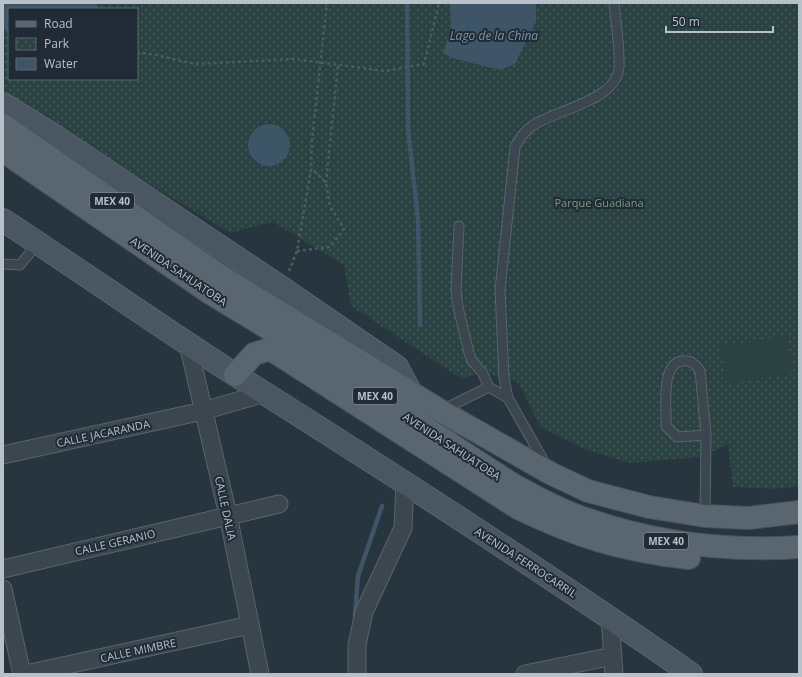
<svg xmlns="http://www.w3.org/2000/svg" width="802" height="677" viewBox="0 0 802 677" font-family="'Open Sans',sans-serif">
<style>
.park{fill:url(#park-dots);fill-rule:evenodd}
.pitch{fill:#2a4241}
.water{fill:#3e5567}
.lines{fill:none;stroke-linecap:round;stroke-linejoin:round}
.stream{stroke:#3e5567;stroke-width:4.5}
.lane-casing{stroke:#59646d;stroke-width:11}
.street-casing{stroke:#59646d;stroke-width:19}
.secondary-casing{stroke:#59646d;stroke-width:24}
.primary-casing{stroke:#48525c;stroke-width:24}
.path{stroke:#495e5e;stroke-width:2.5;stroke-dasharray:3 3;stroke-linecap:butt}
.lane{stroke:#3b464f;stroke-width:9}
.street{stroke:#3b464f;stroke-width:17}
.secondary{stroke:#4a5662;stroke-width:22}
.primary{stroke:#5a666f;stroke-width:22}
.labels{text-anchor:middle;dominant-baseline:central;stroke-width:4;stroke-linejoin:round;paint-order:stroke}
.shield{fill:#202b35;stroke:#8a949d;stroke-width:1}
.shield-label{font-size:10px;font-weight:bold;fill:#b8c1ca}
.park-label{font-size:11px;fill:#789e7c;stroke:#202b35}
.street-label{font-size:11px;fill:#b8c1ca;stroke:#202b35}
.water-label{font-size:12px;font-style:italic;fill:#7a96aa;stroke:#202b35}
</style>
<defs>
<pattern id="park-dots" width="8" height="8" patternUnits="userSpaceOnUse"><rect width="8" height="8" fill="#2a4241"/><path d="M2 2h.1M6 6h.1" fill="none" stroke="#475c5b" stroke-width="1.8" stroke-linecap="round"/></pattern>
</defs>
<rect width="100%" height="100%" fill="#27353f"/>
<path class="park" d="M3 3H799V486L776 489 733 487 728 444 701 457 629 463 587 450 540 427 519 383 482 372 462 379 351 306 344 265 273 222 230 233 3 95ZM9 9H137V79H9Z"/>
<path class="pitch" d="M787 336 793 373 727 384 720 346Z"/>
<path class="water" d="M3 3H96L100 9H9V34L3 28Z
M450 3H536V22L515 64 500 70 452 58 443 53 451 29Z
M248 145a21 21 0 1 1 42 0a21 21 0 1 1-42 0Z"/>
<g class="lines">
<path class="stream" d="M407 3 408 129 418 219 420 325
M355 616 358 576 382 506"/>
<defs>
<path id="lane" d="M459 226 456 290 458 307 469 353 472 361 482 372 489 387 508 398
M3 264 20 265 38 243
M442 410 489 387
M546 465 508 398 504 378 500 290 515 147C519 139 524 132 532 126 555 110 617 101 619 67 620 46 616 24 614 3
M705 516 706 435 700 371C696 364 691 360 682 361 660 364 667 409 666 426L677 437 706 435"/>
<path id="street" d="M188 344 228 515 260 674
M3 455 203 411 265 393
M3 569 279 504
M3 589 22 674
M610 617 614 674
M26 674 250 625
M357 674V645L364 612 403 528 405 484
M525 674 613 656"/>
<path id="secondary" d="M3 104 59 139 282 288 397 367 410 391
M3 220C81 271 156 324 234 374 388 471 542 570 691 674"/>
<path id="primary" d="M3 125 222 277 441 411 550 473 588 491 649 507 705 516 749 518 799 512
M3 151 210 293 324 362 512 484C532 495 553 507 575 515 647 542 723 552 799 547
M235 375 254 354 270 349 518 508C578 537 623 551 689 558"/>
</defs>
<use href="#lane" class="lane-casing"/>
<use href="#street" class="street-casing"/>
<use href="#secondary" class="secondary-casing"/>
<use href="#primary" class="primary-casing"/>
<path class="path" d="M137 54 143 53 156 55 195 64 294 59 385 71 424 64 439 3
M326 183 338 65
M297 251 330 247 344 229 330 206 326 183 312 169
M289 271 297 251 311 169 312 140 327 3"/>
<use href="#lane" class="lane"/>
<use href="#street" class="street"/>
<use href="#secondary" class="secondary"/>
<use href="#primary" class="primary"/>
</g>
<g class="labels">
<g class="shield">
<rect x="90" y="193" width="44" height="16" rx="3"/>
<rect x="353" y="388" width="44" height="16" rx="3"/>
<rect x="644" y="533" width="44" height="16" rx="3"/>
</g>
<g class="shield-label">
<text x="112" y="201">MEX 40</text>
<text x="375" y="396">MEX 40</text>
<text x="666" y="541">MEX 40</text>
</g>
<g class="park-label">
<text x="599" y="202">Parque Guadiana</text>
</g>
<g class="street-label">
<text transform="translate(179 271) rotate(34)">AVENIDA SAHUATOBA</text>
<text transform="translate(103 433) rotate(-12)">CALLE JACARANDA</text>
<text transform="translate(452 446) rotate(33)">AVENIDA SAHUATOBA</text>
<text transform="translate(226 508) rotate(78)">CALLE DALIA</text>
<text transform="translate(115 542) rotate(-13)">CALLE GERANIO</text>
<text transform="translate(526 562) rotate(33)">AVENIDA FERROCARRIL</text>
<text transform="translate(138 650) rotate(-12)">CALLE MIMBRE</text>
</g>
<g class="water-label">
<text x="494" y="35">Lago de la China</text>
</g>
</g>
<rect width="802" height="677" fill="none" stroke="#b8c1ca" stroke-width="8"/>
<rect x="8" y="8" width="130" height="72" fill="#202b35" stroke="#5d6771"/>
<rect x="16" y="21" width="20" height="6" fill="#5a666f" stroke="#5d6771"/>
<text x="44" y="28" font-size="12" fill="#b8c1ca">Road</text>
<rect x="16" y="38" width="20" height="12" fill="url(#park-dots)" stroke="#5d6771"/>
<text x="44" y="48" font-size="12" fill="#b8c1ca">Park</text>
<rect x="16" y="58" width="20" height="12" fill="#3e5567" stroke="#5d6771"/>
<text x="44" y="68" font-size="12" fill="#b8c1ca">Water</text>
<path d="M666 26v6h107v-6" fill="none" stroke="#b8c1ca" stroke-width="2"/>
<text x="672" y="26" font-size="12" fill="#b8c1ca" stroke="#202b35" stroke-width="3" paint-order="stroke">50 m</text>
</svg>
